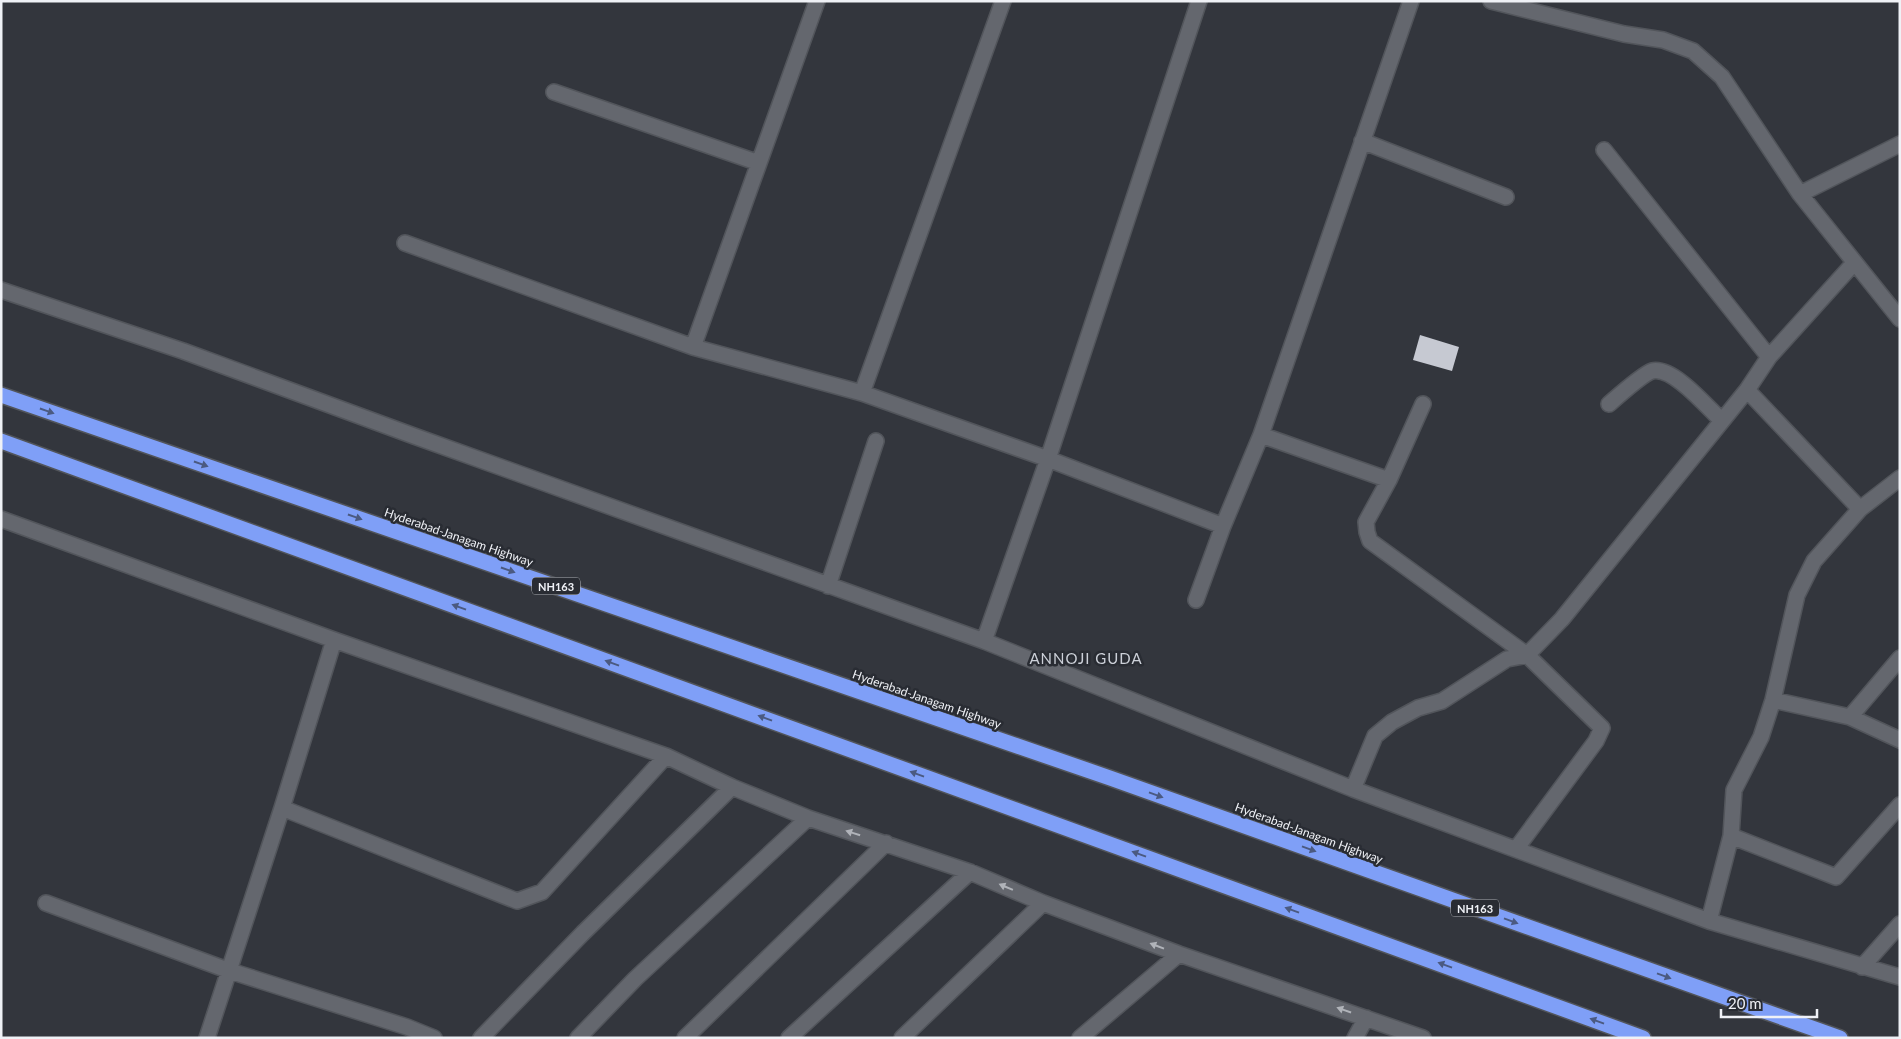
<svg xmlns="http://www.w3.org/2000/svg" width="1901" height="1039" viewBox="0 0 1901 1039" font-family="Lato,sans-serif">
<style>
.building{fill:#c6c9d2}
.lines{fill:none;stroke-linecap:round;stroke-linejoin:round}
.minor-casing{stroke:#52555b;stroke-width:18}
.highway-casing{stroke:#52555b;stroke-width:18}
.minor{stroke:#64676e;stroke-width:15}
.highway{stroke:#7f9ff7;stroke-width:15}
.oneway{fill:#4b5a81}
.oneway2{fill:#b0b3b9}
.labels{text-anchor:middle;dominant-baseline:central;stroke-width:5;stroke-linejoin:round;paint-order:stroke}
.shield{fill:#292c33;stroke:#b4b6bc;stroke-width:1}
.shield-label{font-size:11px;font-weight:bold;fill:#eff1f6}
.street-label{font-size:12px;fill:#eff1f6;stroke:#292c33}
.quarter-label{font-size:15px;letter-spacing:1px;fill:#ccd0d8;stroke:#292c33}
</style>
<rect width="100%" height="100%" fill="#33363d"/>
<path class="building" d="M1420 335 1459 347 1452 371 1413 360Z"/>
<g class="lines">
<defs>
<path id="minor" d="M1491 1 1624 34 1663 40 1693 51 1722 77 1800 194 1900 319
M554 92 759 163
M1362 141 1506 197
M1604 150 1769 357
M1800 194 1900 144
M405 243 693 347 862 393 1048 459 1223 526 1261 435 1411 1
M1 290 183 351 414 436 984 641 1353 789 1709 921 1900 977
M693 347 817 1
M1747 390 1860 509
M862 393 1003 1
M1423 404 1389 480 1366 522 1367 532 1370 541 1527 655 1602 728 1596 741 1516 849
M1609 404C1617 397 1643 374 1652 371 1673 366 1707 407 1722 421
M1261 435 1389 480
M1 519 334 640 666 756 732 787 808 818 970 872 1043 903 1179 954 1423 1038
M828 586 876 441
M1196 600 1223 526
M984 641 1048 459 1199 1
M1773 700 1850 717 1900 740
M1850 717 1900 658
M1353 789 1375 736 1392 722 1418 708 1442 701 1507 659 1527 655 1562 619 1747 390 1769 357 1854 263
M282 808 517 901 542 892 666 756
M1731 836 1836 877 1900 805
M46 903 230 971 407 1027 434 1038
M1709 921 1731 836 1734 790 1761 737 1773 700 1797 595 1814 561 1860 509 1900 478
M1862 967 1900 924
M207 1038 282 808 334 640
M481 1038 583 933 732 787
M578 1038 635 979 808 818
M685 1038 886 843
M789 1038 970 872
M902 1038 1043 903
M1080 1038 1179 954
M1355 1038 1366 1018"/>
<path id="highway" d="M1 395 1110 778 1840 1038
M1 441 1643 1038"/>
</defs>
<use href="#minor" class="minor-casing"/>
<use href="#highway" class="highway-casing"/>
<use href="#minor" class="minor"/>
<use href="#highway" class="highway"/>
</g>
<defs><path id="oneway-solid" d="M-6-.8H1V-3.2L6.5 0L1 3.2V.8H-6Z" transform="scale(1.25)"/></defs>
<g class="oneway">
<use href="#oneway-solid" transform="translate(47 411) rotate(19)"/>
<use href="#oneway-solid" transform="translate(201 464) rotate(19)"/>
<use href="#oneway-solid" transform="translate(355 517) rotate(19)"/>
<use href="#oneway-solid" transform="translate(508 570) rotate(19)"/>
<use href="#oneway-solid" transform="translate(459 607) rotate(-160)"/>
<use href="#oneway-solid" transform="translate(612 663) rotate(-160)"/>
<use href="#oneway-solid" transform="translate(765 718) rotate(-160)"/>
<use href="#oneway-solid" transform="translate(917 774) rotate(-160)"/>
<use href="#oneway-solid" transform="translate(1156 795) rotate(20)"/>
<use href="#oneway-solid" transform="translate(1309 849) rotate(20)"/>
<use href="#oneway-solid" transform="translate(1139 854) rotate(-160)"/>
<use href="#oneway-solid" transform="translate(1292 910) rotate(-160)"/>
<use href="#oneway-solid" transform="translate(1511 921) rotate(20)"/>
<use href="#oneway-solid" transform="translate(1445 965) rotate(-160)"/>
<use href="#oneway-solid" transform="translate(1664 976) rotate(20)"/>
<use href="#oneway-solid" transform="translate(1597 1021) rotate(-160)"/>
</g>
<g class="oneway2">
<use href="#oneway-solid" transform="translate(853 833) rotate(-162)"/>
<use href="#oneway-solid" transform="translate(1006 887) rotate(-157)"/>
<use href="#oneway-solid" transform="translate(1157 946) rotate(-159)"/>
<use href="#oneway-solid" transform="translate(1344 1010) rotate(-161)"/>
</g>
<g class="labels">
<g class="shield">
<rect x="532" y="577.5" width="48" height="17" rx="4"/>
<rect x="1451" y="899.5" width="48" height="17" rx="4"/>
</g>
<g class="shield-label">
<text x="556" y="586">NH163</text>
<text x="1475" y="908">NH163</text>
</g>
<g class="street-label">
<text transform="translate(459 537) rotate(19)">Hyderabad-Janagam Highway</text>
<text transform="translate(927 699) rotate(19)">Hyderabad-Janagam Highway</text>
<text transform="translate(1309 833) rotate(20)">Hyderabad-Janagam Highway</text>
</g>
<g class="quarter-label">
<text x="1086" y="658">ANNOJI GUDA</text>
</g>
</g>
<rect width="1901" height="1039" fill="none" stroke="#eff1f6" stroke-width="5"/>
<path d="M1721 1009v8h96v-8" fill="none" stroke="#eff1f6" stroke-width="2.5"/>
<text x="1728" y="1009" font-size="15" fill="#eff1f6" stroke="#292c33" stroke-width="4" paint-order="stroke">20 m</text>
</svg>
